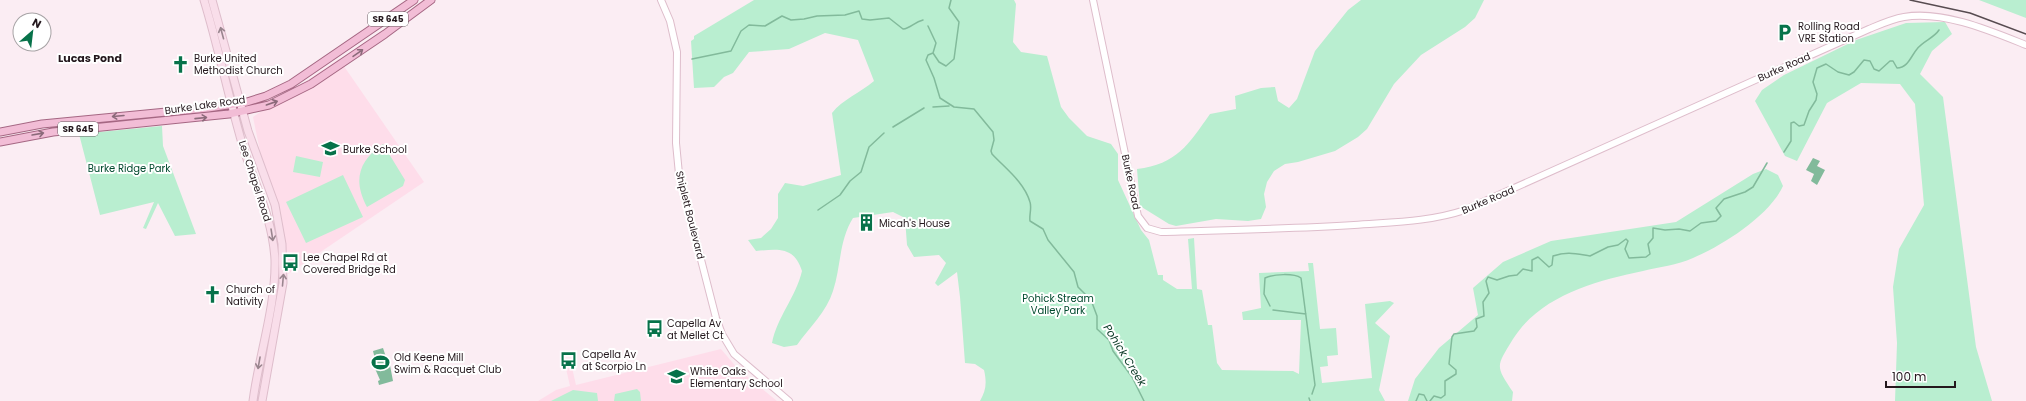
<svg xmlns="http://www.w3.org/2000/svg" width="2026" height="401" viewBox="0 0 2026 401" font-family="Poppins,sans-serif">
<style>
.built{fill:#feddea}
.green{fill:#b9eed0}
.water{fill:#82ba9b}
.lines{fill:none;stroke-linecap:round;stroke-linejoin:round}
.stream{stroke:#82ba9b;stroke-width:1.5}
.tertiary-casing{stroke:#debdcb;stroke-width:8}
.secondary-casing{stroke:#debdcb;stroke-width:9}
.primary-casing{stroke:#a56783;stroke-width:9}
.tertiary{stroke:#fff;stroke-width:6}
.secondary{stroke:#f9deea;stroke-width:7}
.primary{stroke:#f2bdd6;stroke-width:7}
.rail{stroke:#574b50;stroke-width:1.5}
.oneway{stroke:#99858e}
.oneway2{stroke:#8b6a7a}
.labels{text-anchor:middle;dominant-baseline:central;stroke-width:4;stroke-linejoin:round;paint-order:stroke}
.shield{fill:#fff;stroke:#665d61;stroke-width:1}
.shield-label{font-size:9px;font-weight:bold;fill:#24181d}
.poi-label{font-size:10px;fill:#24181d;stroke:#fff;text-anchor:start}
.street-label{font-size:10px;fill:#24181d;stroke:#fff}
.park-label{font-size:10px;fill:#004a2e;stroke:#fff}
.neighbourhood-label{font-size:11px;font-weight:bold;fill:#24181d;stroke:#fff}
.water-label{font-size:11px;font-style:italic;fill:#073723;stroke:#fff}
</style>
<rect width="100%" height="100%" fill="#fbedf3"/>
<path class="built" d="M339 59 424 182 288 274V255L271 205 253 117Z
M721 349 738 369 777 401H538L556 390 570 386 564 360 570 359 576 385Z"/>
<path class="green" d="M754 0H1014L1016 4 1013 42 1021 52 1047 56 1061 107 1069 118 1087 136 1111 144 1118 154V180L1141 230 1149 240 1158 275H1163V280L1177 289H1192L1188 239 1194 238 1197 289 1202 290 1208 325H1212L1217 363 1222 370 1293 371 1299 374 1301 320H1243L1242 312 1261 308 1259 273 1309 271 1308 263H1313L1320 329 1336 328 1338 355 1327 356 1328 366 1320 367 1322 383 1372 378 1365 304 1390 301 1394 303 1375 323 1390 336 1379 390 1385 401H980C986 390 987 383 984 370L975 364 965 363 960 297 957 272 938 286 935 283 946 263 939 255 914 257 907 245 905 218 893 212 853 218C839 240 841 267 833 291 827 311 809 328 797 345L784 347 772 343C777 317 796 297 802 271 794 246 778 249 756 251L748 240 761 238 771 229 778 218V194L785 183 803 186 841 175 832 113C843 99 860 93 874 81L858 40 825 33 789 49 749 52 733 73 724 77 714 87 694 88 691 41 694 39V36Z
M1361 0H1484L1475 18 1465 27 1421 55 1394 84 1367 129 1358 137 1335 151 1298 162 1285 164 1274 171 1267 182 1264 194 1266 207 1261 219 1248 221 1216 219 1176 226 1169 224 1140 206 1137 169C1177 164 1188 145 1210 114L1236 109 1235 96 1261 88 1275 87 1278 101 1289 108 1297 99 1315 51 1348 10Z
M1979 0H2026V18Z
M1945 22 1952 34 1932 51 1920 74 1943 97 1976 347 1992 401H1895L1897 343 1893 287 1899 249 1924 205 1915 104 1900 84 1861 83 1827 103 1797 161 1785 156 1755 101 1762 90 1784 75 1856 40 1906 23Z
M162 126 163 146 196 234 175 236 158 203 146 229 143 228 154 202 100 215 79 134Z
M383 144 405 180 403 186 367 207C353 181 358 161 383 144Z
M296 156 323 162 320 177 293 172Z
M1766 169 1778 175 1783 186C1769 216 1723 245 1693 258 1677 265 1659 267 1643 271 1595 281 1540 296 1513 339 1496 367 1495 365 1513 392L1512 401H1408L1415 379 1439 348 1478 315 1473 288 1503 262 1551 241 1676 222 1753 174Z
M343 175 363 217 306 243 286 202Z
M637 389 640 392 641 401H614L615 394Z
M573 390 597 393 598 401H551Z"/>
<path class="water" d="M1813 158 1820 161 1817 166 1825 170 1817 185 1811 181 1814 174 1806 170Z
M383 348 387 360H389L393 381 379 385 378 381 380 380 373 364 376 363 373 351Z"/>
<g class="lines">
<path class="stream" d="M951 0 949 8 959 22 954 59 946 66 939 62 933 53 928 55 926 60 934 78 940 98 954 107 974 109 993 132 994 140 991 151 992 154C1006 169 1024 182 1030 202 1032 208 1029 215 1030 221L1043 229 1048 240 1074 272 1078 287 1091 300 1097 316V329L1109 340 1113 351 1132 377 1144 401
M928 26 936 43 933 53
M692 59 731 51 741 31 749 25 765 26 782 16 791 20 804 19 817 16 845 15 859 11 862 19 870 20 889 18 903 29C911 28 914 22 923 20
M933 107 949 106
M893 127 924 108
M1784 152 1791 141V123L1794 122 1799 126 1804 125 1809 111 1816 100 1817 94 1813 82 1817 68 1826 64 1838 72 1849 75 1854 72 1864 60 1870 61 1874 69 1879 71 1890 61H1893L1897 68C1908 68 1911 56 1917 49 1923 41 1934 38 1939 30
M818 210 840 195 850 181 861 172 869 147 884 133
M1270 306 1264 294 1265 278C1273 274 1294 273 1301 278L1315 385 1312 394
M1273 310 1306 314
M1309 398 1310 401
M1416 401 1419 394 1424 395 1427 401
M1430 401 1434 396 1441 398 1445 395V381L1456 374V370L1449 364 1452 337 1454 334 1474 331 1477 327 1476 319 1484 316 1483 302 1489 293 1486 281 1488 277 1497 280 1509 276 1517 275 1523 269 1532 271V260L1538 257 1549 267 1552 265 1553 256C1567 251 1577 254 1590 256L1608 247 1618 245 1626 239 1628 241 1625 249 1629 258 1646 257 1650 254 1648 244 1653 238V228L1665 230 1679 229 1690 231 1701 223 1716 221 1721 216 1716 208 1724 199 1745 192 1753 187 1767 163"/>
<defs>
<path id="tertiary" d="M661 0 670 21 677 52 676 143 679 174 716 318 722 334 734 354 789 401
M1093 0 1138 216 1147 228 1161 232C1226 230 1290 229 1354 225 1392 222 1429 222 1465 210L1869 29C1881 24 1892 19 1904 17 1942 10 1991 31 2026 45"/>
<path id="secondary" d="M204 0C219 49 229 100 244 150 256 187 273 220 275 260 276 306 259 355 253 401
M212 0 248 131 275 205 282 244 283 283 262 401"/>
<path id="primary" d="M0 132 42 124 208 108 247 102 266 96 291 84 414 0
M0 142 53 132 229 114 269 105 311 84 385 34 431 0"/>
</defs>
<use href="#tertiary" class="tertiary-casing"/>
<use href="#secondary" class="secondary-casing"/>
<use href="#primary" class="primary-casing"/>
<use href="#tertiary" class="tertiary"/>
<use href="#secondary" class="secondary"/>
<use href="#primary" class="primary"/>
<path class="rail" d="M1910 0 1970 13 2026 34"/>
</g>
<defs><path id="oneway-shaft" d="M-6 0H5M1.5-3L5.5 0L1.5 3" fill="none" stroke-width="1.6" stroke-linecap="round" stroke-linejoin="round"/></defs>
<g class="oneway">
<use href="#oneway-shaft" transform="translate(222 33) rotate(-105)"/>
<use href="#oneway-shaft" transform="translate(272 235) rotate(81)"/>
<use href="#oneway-shaft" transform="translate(283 280) rotate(-85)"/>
<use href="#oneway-shaft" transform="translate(259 363) rotate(100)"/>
</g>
<g class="oneway2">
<use href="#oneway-shaft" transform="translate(358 53) rotate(-35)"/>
<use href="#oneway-shaft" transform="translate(272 103) rotate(-19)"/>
<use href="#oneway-shaft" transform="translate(118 116) rotate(175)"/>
<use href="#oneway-shaft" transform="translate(201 118) rotate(-6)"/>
<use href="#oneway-shaft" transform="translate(38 134) rotate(-10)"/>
</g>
<defs>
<symbol id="parking-bare" viewBox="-9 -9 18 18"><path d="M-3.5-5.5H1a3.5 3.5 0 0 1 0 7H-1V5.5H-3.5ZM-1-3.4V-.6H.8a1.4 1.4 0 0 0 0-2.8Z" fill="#07724a" stroke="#fff" stroke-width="2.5" paint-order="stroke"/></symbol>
<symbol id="church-bare" viewBox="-9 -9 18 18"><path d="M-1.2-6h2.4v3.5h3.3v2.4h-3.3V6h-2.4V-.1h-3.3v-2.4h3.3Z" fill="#07724a" stroke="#fff" stroke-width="2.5" paint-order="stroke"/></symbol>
<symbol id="school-bare" viewBox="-9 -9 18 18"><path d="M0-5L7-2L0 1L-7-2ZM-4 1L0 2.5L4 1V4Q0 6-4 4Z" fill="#07724a" stroke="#fff" stroke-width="2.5" paint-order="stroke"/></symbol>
<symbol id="building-bare" viewBox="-9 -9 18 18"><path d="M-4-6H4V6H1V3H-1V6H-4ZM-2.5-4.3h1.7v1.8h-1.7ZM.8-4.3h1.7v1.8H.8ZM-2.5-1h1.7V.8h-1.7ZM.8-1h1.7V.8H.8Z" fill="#07724a" stroke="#fff" stroke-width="2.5" paint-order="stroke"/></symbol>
<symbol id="bus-bare" viewBox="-9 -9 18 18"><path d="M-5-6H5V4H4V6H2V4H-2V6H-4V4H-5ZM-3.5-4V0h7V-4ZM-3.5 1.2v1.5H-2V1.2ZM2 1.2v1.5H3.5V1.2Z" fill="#07724a" stroke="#fff" stroke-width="2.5" paint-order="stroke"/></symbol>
<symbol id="stadium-bare" viewBox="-9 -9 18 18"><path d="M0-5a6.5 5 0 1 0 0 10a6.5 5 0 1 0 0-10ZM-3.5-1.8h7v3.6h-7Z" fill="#07724a" stroke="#fff" stroke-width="2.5" paint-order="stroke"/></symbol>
</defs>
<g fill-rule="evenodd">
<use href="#parking-bare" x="1772" y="20" width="25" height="25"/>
<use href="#church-bare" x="168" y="52" width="25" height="25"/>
<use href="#school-bare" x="318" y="136" width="25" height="25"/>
<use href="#building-bare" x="854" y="210" width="25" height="25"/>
<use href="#bus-bare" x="278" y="250" width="25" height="25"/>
<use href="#church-bare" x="200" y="282" width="25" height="25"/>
<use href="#bus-bare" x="642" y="316" width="25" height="25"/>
<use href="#bus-bare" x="556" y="348" width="25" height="25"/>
<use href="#stadium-bare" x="368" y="350" width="25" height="25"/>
<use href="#school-bare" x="664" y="364" width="25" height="25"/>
</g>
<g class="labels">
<g class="shield">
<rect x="368" y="12" width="40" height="14" rx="3"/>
<rect x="58" y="122" width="40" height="14" rx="3"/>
</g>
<g class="shield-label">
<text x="388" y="19">SR 645</text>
<text x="78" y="129">SR 645</text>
</g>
<g class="poi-label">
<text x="1798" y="26">Rolling Road<tspan x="1798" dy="12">VRE Station</tspan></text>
<text x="194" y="58">Burke United<tspan x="194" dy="12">Methodist Church</tspan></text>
<text x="343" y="149">Burke School</text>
<text x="879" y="223">Micah's House</text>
<text x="303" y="257">Lee Chapel Rd at<tspan x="303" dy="12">Covered Bridge Rd</tspan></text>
<text x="226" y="289">Church of<tspan x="226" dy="12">Nativity</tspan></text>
<text x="667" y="323">Capella Av<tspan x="667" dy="12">at Mellet Ct</tspan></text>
<text x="582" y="354">Capella Av<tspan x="582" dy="12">at Scorpio Ln</tspan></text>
<text x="394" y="357">Old Keene Mill<tspan x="394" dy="12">Swim &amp; Racquet Club</tspan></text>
<text x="690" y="371">White Oaks<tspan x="690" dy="12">Elementary School</tspan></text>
</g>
<g class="street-label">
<text transform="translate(1784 67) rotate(-24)">Burke Road</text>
<text transform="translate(205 105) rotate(-8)">Burke Lake Road</text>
<text transform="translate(255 181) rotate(72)">Lee Chapel Road</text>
<text transform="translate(1131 182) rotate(78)">Burke Road</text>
<text transform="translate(1488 200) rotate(-23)">Burke Road</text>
<text transform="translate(690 215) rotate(76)">Shiplett Boulevard</text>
</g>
<g class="park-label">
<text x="129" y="168">Burke Ridge Park</text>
<text x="1058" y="298">Pohick Stream<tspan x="1058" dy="12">Valley Park</tspan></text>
</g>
<g class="neighbourhood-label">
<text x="90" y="58">Lucas Pond</text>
</g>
<g class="water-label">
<text transform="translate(1125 355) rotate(58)">Pohick Creek</text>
</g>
</g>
<g transform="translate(32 32) rotate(28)"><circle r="19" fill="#ffffff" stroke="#a7a3a5"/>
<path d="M0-3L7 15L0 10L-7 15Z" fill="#07724a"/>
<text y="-6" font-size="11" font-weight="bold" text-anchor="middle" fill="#24181d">N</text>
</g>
<path d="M1886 381v6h69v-6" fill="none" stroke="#24181d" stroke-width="2"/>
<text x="1892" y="381" font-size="12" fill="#24181d" stroke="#ffffff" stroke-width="3" paint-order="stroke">100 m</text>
</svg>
